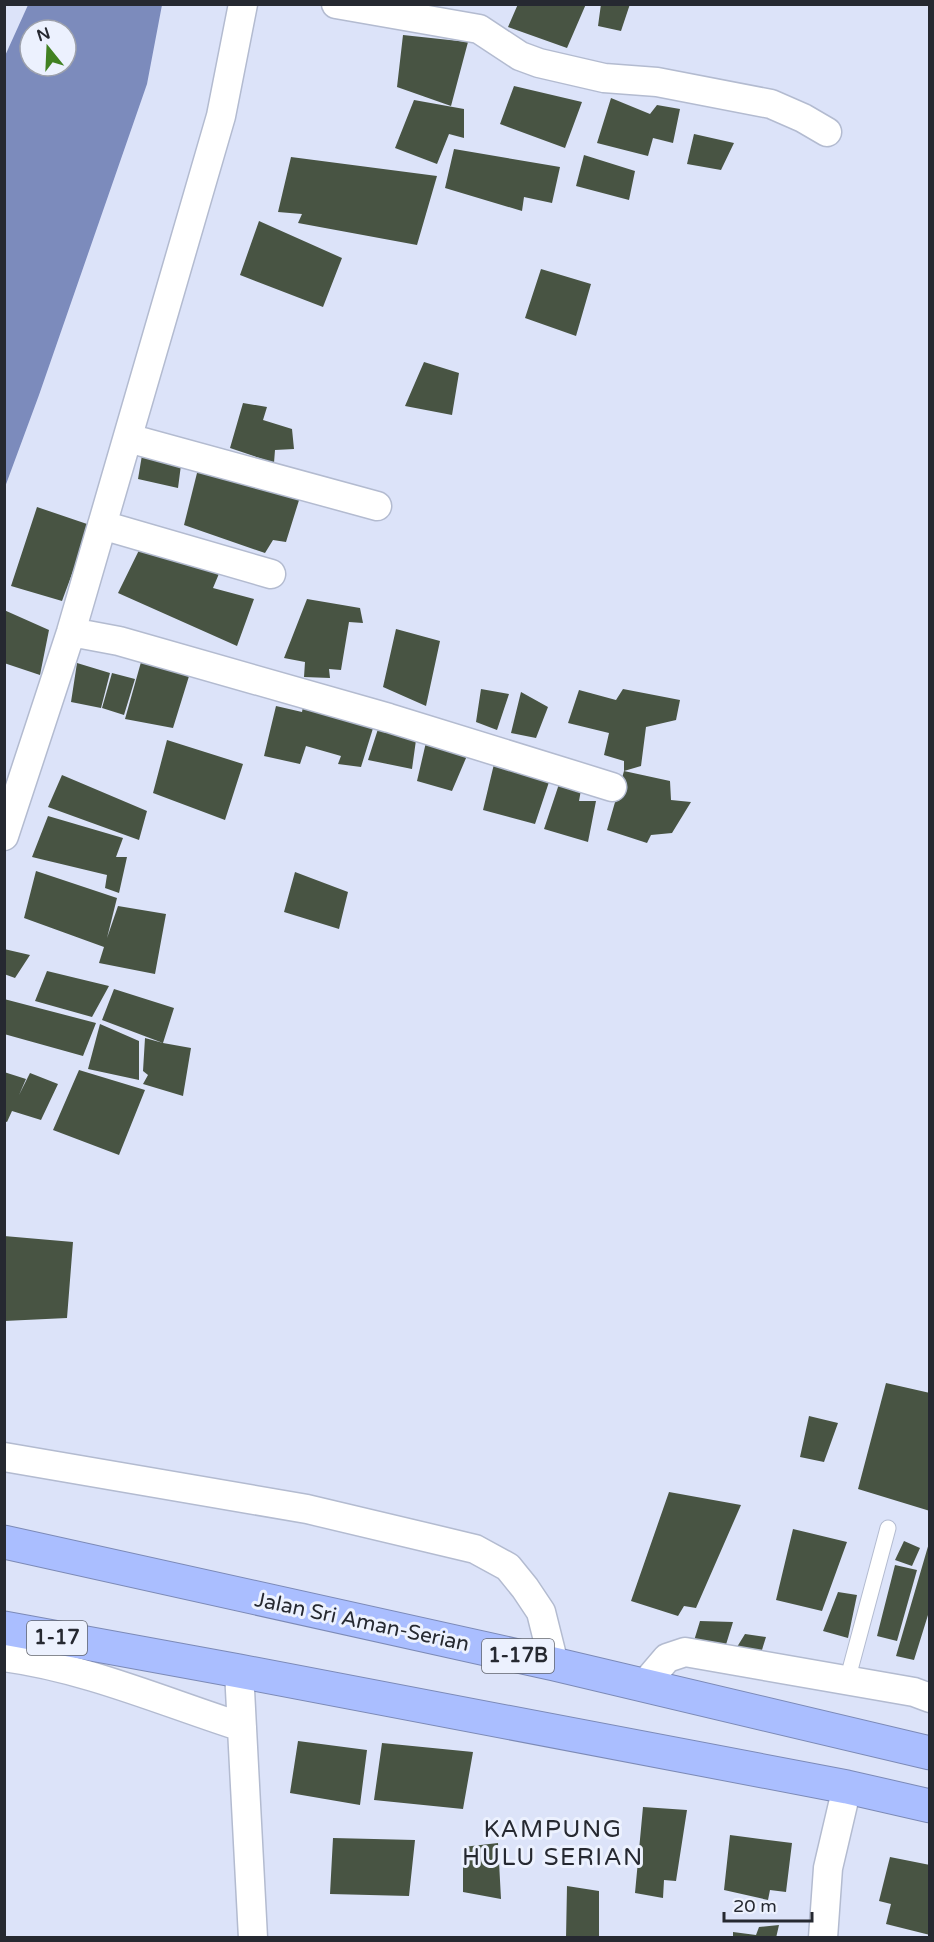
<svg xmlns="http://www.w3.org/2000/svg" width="934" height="1942" viewBox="0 0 934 1942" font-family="'Varela Round',sans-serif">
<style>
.water{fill:#7c8bbc;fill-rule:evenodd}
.building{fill:#485443}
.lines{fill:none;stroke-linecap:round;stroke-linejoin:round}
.lane-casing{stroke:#b3bbd0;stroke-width:17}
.street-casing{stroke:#b3bbd0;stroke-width:31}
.highway-casing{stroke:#7c8ab7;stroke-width:35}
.lane{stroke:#fff;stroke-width:15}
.street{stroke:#fff;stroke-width:28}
.highway{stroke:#aabeff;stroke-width:33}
.labels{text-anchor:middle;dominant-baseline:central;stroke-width:6;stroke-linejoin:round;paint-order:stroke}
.shield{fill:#ecf1fe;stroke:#61656e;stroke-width:1.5}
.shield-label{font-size:20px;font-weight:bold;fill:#262931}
.street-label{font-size:21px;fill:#262931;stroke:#ecf1fe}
.quarter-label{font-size:24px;letter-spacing:1.5px;fill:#262931;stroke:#ecf1fe}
</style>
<rect width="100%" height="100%" fill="#dce3f9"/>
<path class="water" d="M28 5H162L147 84 39 395 5 487 4 58ZM30 30H66V66H30Z"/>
<path class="building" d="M518 4H586L567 48 508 27Z
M601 4H630L621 31 598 26Z
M403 35 468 42 451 106 397 87Z
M514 86 582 102 565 148 500 124Z
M611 98 650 114 657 105 680 109 673 143 653 138 648 156 597 143Z
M414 100 464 109V138L449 134 437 164 395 148Z
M694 134 734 143 721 170 687 164Z
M454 149 560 167 552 203 524 197 522 211 445 188Z
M584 155 635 171 629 200 576 186Z
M291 157 437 176 417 245 298 223 302 214 278 212Z
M259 221 342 258 323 307 240 275Z
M541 269 591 284 576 336 525 318Z
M424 362 459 373 452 415 405 406Z
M243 403 267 407 263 420 292 429 294 449 275 450 274 463 230 448Z
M143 449 181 465 178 488 138 479Z
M199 465 300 497 286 542 273 540 265 553 184 525Z
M37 507 90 525 62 601 11 586Z
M144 540 223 564 213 588 254 599 237 646 118 593Z
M307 599 360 608 363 623 349 622 341 670 329 669 330 678 304 677 305 662 284 658Z
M4 610 49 630 40 675 4 663Z
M396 629 440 641 426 706 383 687Z
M143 655 190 673 173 728 125 719Z
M77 663 110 673 101 708 71 702Z
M112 673 135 679 124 715 102 708Z
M481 689 509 694 497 730 476 722Z
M623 689 680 700 676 720 646 727 641 766 624 771V761L604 755 609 733 568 723 579 690 616 700Z
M521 692 548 707 536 738 511 733Z
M304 701 374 725 361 767 338 764 341 756 306 746 300 764 264 756 276 706 302 712Z
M378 729 416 740 412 769 368 760Z
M427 738 469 751 452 791 417 781Z
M167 740 243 764 225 820 153 793Z
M494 764 550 779 535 824 483 810Z
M624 771 670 781 671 800 691 802 672 833 651 835 647 843 607 830Z
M62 775 147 811 139 840 48 807Z
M560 781 581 790 579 801H596L588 842 544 829Z
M48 816 123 838 116 857H127L119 893 105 888 107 875 32 857Z
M36 871 117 898 107 938 118 906 166 914 155 974 99 963 104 947 24 918Z
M295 872 348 892 339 929 284 912Z
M4 949 30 955 15 978 4 974Z
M47 971 109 986 92 1017 35 1001Z
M114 989 174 1008 163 1043 191 1048 183 1096 143 1084 148 1075 143 1071 145 1038 163 1043 102 1020Z
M4 999 96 1023 83 1056 4 1034Z
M100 1024 139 1041V1080L88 1069Z
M79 1070 145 1090 119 1155 53 1130Z
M4 1072 26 1079 19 1095 30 1073 58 1084 41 1120 12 1111 7 1122 4 1121Z
M4 1236 73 1242 67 1318 4 1321Z
M886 1383 930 1393V1511L858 1489Z
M809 1416 838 1423 824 1462 800 1457Z
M669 1492 741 1505 696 1608 684 1606 678 1616 631 1601Z
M793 1529 847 1542 822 1611 776 1600Z
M904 1541 920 1548 912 1566 895 1560Z
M929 1543 930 1615H928L914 1660 896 1656Z
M895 1565 917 1570 897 1641 877 1636Z
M838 1592 857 1595 848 1638 823 1631Z
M700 1621 733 1622 724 1651 693 1644Z
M745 1634 766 1637 761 1653 737 1647Z
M298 1741 367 1750 360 1805 290 1793Z
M382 1743 473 1752 463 1809 374 1800Z
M643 1807 687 1810 676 1881 664 1880 663 1898 635 1893Z
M730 1835 792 1843 786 1892 770 1890 768 1900 724 1890Z
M333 1838 415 1840 409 1896 330 1894Z
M498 1843 501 1899 463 1892V1847Z
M890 1857 930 1865V1935L886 1924 891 1904 879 1901Z
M567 1886 599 1891V1938H566Z
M779 1925 776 1938H733V1932L756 1935 759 1927Z"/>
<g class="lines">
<defs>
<path id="lane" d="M847 1681 888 1528"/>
<path id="street" d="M336 4 479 29 520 56 539 63 604 78 657 82 771 104 803 118 827 132
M128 438 377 506
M102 525 271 574
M71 632 119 641 389 718 612 787
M4 836 71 632 221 116 243 4
M4 1457 307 1509 475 1549 508 1567 525 1588 541 1612 554 1664
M4 1657C86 1668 164 1702 242 1727
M239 1671 253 1938
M644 1685 667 1658 685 1652 914 1692 930 1698
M823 1938 828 1868 847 1787"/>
<path id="highway" d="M4 1542 554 1664 930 1753
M4 1628 239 1671 847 1787 930 1806"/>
</defs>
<use href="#lane" class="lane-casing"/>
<use href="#street" class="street-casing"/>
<use href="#highway" class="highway-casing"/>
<use href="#lane" class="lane"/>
<use href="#street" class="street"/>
<use href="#highway" class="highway"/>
</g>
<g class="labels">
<g class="shield">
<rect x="27" y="1621" width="60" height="34" rx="4.5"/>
<rect x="482" y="1639" width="72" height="34" rx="4.5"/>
</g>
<g class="shield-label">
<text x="57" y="1638">1-17</text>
<text x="518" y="1656">1-17B</text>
</g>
<g class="street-label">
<text transform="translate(362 1622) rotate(12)">Jalan Sri Aman-Serian</text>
</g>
<g class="quarter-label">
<text x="553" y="1829">KAMPUNG<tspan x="553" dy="28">HULU SERIAN</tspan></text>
</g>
</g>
<rect width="934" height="1942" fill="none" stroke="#262931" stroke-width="12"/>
<g transform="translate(48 48) rotate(342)"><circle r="28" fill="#ecf1fe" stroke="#9da1ac" stroke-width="1.5"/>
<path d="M0-4.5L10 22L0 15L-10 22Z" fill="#418122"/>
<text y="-9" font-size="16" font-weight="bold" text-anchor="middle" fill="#262931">N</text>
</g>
<path d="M724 1912v9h88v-9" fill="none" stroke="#262931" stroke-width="3"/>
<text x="733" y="1912" font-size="18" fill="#262931" stroke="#ecf1fe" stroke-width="4.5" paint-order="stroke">20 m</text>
</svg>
